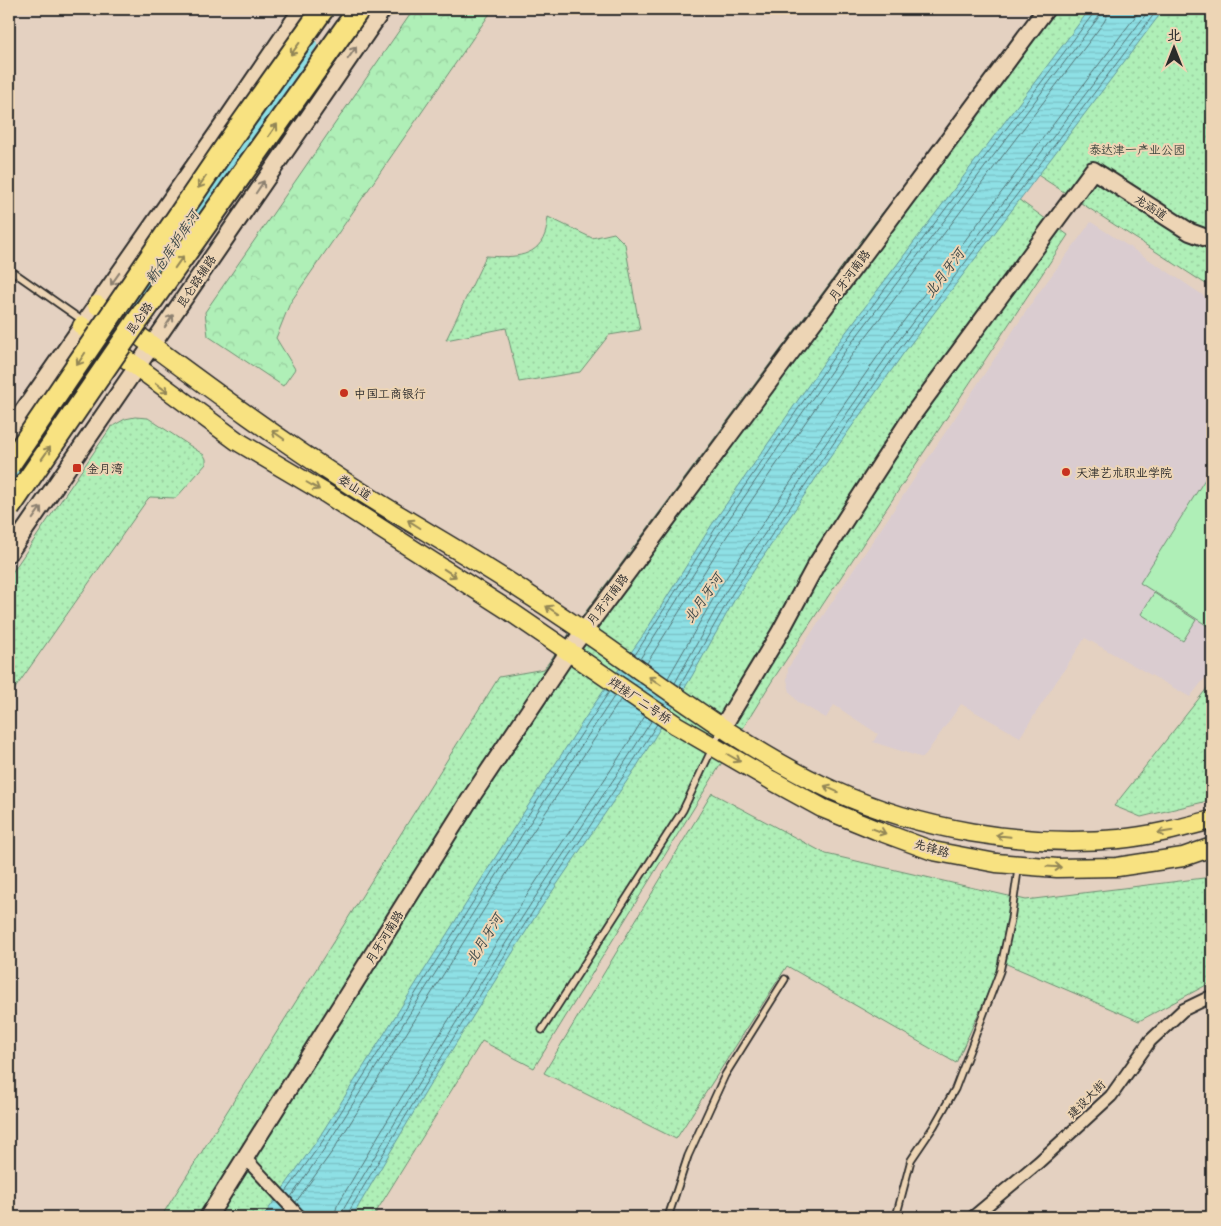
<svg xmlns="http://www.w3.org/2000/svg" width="1221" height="1226" viewBox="0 0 1221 1226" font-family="Delius,'LXGW WenKai TC',sans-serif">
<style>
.built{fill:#daccd0}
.grass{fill:url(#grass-dots);stroke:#6d8d71}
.forest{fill:url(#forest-crowns);stroke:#6d8d71}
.garden{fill:#afefb7;stroke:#6d8d71}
.water{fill:url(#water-rules);stroke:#66989b}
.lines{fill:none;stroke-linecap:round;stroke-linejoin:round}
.shore{stroke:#537375;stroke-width:1}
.canal{stroke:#8ee0e5;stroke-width:12}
.lane-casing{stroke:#2b2b2b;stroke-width:9}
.street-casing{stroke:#2b2b2b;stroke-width:15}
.secondary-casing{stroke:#2b2b2b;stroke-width:20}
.primary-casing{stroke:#2b2b2b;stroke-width:21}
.lane{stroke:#edd5b5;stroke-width:5.5}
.street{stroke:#edd5b5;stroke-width:11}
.secondary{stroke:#edd5b5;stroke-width:16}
.primary{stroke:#f8e281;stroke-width:18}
.highway-bridge-casing{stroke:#2b2b2b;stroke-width:25;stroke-linecap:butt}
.highway-bridge{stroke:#f8e281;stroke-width:21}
.oneway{stroke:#928656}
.oneway2{stroke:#8c8070}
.poi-dot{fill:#c8321e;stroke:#edd5b5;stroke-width:2}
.labels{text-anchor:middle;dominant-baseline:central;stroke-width:4;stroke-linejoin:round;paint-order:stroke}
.park-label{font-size:12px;fill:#3f4840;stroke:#edd5b5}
.street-label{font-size:12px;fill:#2b2b2b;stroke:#edd5b5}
.poi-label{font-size:12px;fill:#2b2b2b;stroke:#edd5b5;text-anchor:start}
.water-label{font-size:14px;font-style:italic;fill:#3a4647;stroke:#edd5b5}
</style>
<defs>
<pattern id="grass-dots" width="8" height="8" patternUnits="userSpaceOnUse" patternTransform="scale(1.25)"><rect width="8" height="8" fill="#afefb7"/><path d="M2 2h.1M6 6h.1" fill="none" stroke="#97cd9e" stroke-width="1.8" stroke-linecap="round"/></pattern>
<pattern id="forest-crowns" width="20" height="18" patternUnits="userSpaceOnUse" patternTransform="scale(1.25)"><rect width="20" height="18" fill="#afefb7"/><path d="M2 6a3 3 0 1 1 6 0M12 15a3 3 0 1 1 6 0" fill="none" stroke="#97cd9e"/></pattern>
<pattern id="water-rules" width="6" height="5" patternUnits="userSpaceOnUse" patternTransform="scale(1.25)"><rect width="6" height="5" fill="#8ee0e5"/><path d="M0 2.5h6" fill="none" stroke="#7bc0c5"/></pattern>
</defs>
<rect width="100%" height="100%" fill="#e4d1c1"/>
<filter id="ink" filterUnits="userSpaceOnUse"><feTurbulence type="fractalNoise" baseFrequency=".02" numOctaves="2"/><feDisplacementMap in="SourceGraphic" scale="10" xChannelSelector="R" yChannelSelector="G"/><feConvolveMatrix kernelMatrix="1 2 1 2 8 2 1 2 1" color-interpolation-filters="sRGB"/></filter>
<g filter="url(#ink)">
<path class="built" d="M1091 222 1182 281 1204 296 1212 306V669L1190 697 1085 638 1020 737 961 704 923 758 873 742 878 734 834 705 826 718 798 702 790 692 787 680 788 668 1037 295Z"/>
<path class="grass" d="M1046 9H1136L1004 189 1068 235 772 681 534 1068 482 1041 373 1217H161L499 677 544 669 569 634 879 217Z
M1148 9H1212V288L1027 168Z
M548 217 592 238 614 233 625 244 640 330 609 335 580 372 519 382 506 328 446 340 486 256C508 257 536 260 545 234 547 229 547 222 548 217Z
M135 417 148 418 204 455 206 459V464L176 498 150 497 147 500 9 697V577L111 427 125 419Z
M1212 682V800L1141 817 1114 806Z
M712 793 826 854 1026 900 1212 877V982L1139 1021 1002 962 956 1063 787 966 676 1139 544 1073Z"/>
<path class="forest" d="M414 9H493L290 303 276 338 295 369 283 386 208 336 205 312Z"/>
<path class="garden" d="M1212 468V626L1211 628 1140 583Z
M1154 593 1196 620 1183 641 1141 614Z"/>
<path class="water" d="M1090 9H1164L903 354 826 463 736 597 692 676 637 766 535 917 428 1088 352 1217H263L318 1139 515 826 593 706 644 634 711 526 834 348Z"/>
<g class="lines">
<path class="shore" d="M635 655 715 529 838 351 1093 14 1094 9
M640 659 720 532 843 354 1098 18 1100 9
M647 663 727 536 849 359 1104 22 1107 16 1108 9
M668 678 720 587 811 452 887 343 1141 9
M675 683 726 591 817 456 893 348 1150 9
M680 686 732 594 822 460 898 351 1158 9
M286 1192 322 1142 519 829 609 692
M291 1197 327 1145 524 832 615 695
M296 1202 334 1149 530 836 621 699
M334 1217 337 1206C395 1106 456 1007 518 909 560 844 605 782 645 716
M341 1217 343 1210C402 1110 462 1011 525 913 566 848 611 786 652 720
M348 1217V1213C407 1113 467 1014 530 916 571 852 617 789 657 724"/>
<path class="canal" d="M115 328 311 44
M9 484 26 458"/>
<defs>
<path id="lane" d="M9 269 83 321
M542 1030 683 810 721 730
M668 1217 688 1156 725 1075 785 979
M896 1217 911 1160 934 1126 955 1089 1000 971 1011 919 1018 870"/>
<path id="street" d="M246 1159 300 1217
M973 1217 1039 1162 1111 1096 1150 1041 1183 1010 1212 996"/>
<path id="secondary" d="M9 431 225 122 302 9
M9 553 383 9
M722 728 779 634 816 565 914 413 1093 170 1190 232 1212 240
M208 1217 472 796 569 651 1046 9"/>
<path id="primary" d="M97 305C178 364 257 425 341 479 402 519 466 553 526 593 562 616 597 640 632 665 696 710 760 757 832 790 920 830 1022 847 1119 839 1151 836 1181 828 1212 820
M82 326 237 441 325 493 511 612 676 725 771 780 822 808 876 830 933 851 996 863 1057 868 1117 867 1183 857 1212 847"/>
</defs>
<use href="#lane" class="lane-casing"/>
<use href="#street" class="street-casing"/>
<use href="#secondary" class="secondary-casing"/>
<use href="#primary" class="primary-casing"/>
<use href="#lane" class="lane"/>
<use href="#street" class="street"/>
<use href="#secondary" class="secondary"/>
<use href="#primary" class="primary"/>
<defs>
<path id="highway-bridge" d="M9 465 235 133 323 9
M9 508 136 323 359 9"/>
</defs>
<use href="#highway-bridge" class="highway-bridge-casing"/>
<use href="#highway-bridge" class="highway-bridge"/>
</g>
<defs><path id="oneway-shaft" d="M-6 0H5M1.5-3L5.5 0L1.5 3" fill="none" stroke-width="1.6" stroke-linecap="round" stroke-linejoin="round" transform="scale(1.25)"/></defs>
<g class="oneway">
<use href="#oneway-shaft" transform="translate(295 49) rotate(126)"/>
<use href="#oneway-shaft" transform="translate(273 130) rotate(-55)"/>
<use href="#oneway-shaft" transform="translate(202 182) rotate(124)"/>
<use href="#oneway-shaft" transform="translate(179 262) rotate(-55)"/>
<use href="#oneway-shaft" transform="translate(81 359) rotate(124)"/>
<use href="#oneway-shaft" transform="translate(162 388) rotate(36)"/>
<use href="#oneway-shaft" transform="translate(278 435) rotate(-145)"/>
<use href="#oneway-shaft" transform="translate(46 453) rotate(-55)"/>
<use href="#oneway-shaft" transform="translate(313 486) rotate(30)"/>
<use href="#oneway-shaft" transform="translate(414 524) rotate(-148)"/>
<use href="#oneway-shaft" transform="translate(450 573) rotate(33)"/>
<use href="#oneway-shaft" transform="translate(552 610) rotate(-146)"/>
<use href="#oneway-shaft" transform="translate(655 681) rotate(-145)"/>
<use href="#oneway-shaft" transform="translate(734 758) rotate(30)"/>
<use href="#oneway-shaft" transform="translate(831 789) rotate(-155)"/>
<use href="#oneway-shaft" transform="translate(879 831) rotate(21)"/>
<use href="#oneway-shaft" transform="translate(1165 832) rotate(170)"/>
<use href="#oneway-shaft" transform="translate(1003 836) rotate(-174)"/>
<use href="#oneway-shaft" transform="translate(1054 867) rotate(3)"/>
</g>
<g class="oneway2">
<use href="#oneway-shaft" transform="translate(352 53) rotate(-55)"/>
<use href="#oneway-shaft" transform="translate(260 187) rotate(-56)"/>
<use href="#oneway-shaft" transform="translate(115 279) rotate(125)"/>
<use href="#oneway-shaft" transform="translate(169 321) rotate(-56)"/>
<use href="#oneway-shaft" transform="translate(37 513) rotate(-55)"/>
</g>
</g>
<g class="poi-dot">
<circle cx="344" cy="393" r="5"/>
<rect x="72" y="463" width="10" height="10" rx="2.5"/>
<circle cx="1066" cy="472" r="5"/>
</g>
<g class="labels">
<g class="park-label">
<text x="1137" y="149">泰达津一产业公园</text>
</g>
<g class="street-label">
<text transform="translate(1151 207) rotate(33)">龙涵道</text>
<text transform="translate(849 275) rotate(-53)">月牙河南路</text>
<text transform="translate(196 281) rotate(-56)">昆仑路辅路</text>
<text transform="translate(139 318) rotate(-55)">昆仑路</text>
<text transform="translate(355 487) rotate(32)">娄山道</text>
<text transform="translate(607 599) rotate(-53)">月牙河南路</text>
<text transform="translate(640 700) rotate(34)">焊接厂二号桥</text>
<text transform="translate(932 848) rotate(16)">先锋路</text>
<text transform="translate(384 937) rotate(-58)">月牙河南路</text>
<text transform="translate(1086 1099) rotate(-45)">建设大街</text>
</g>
<g class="poi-label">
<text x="354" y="393">中国工商银行</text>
<text x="87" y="468">金月湾</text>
<text x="1076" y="472">天津艺术职业学院</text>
</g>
<g class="water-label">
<text transform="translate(172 247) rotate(-56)">新仓库护库河</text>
<text transform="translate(944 273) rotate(-53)">北月牙河</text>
<text transform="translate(703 598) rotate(-55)">北月牙河</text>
<text transform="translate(484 939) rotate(-58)">北月牙河</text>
</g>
</g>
<rect width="1221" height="1226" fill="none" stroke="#edd5b5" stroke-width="30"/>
<rect x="15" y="15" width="1191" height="1196" fill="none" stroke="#2b2b2b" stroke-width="2" filter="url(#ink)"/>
<g transform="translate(1174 48)" stroke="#edd5b5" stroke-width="4" paint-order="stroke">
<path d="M0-4L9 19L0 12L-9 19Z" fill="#2b2b2b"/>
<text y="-8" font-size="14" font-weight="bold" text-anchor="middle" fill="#2b2b2b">北</text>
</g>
</svg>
